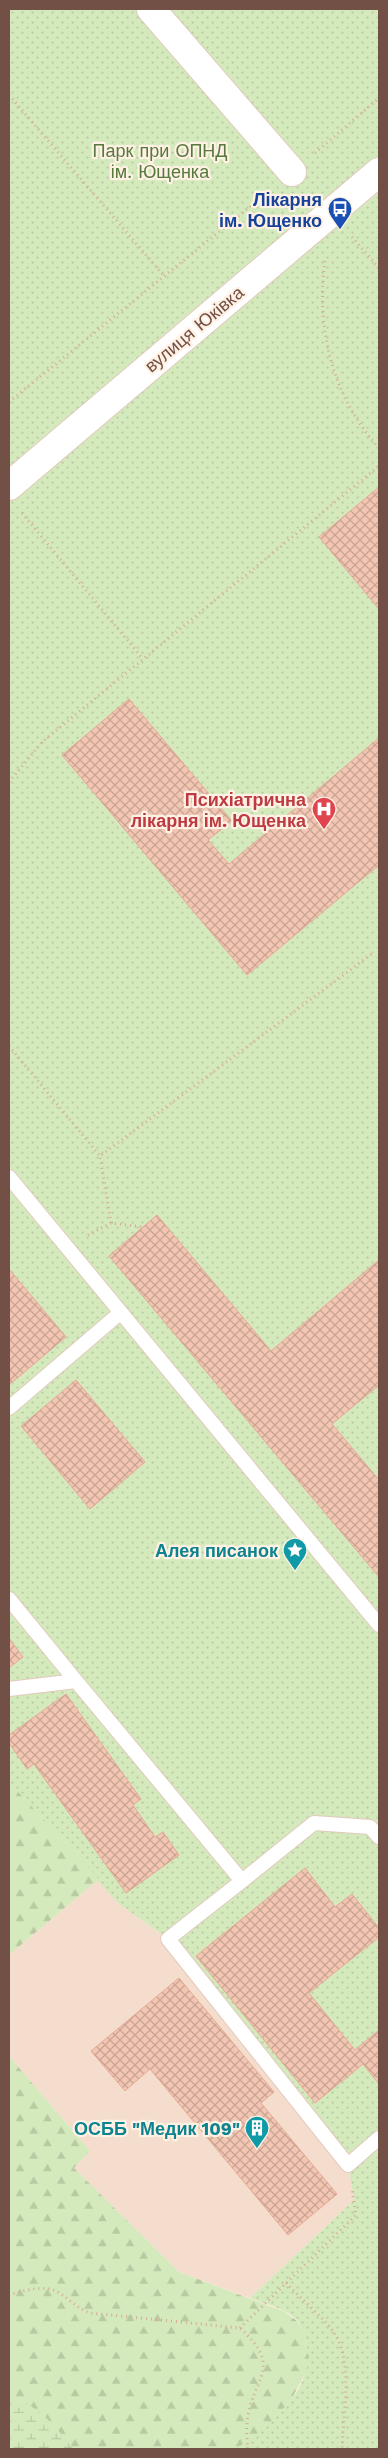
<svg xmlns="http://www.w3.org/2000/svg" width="388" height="2458" viewBox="0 0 388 2458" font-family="'Work Sans',sans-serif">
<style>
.residential{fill:#f4ddcc}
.green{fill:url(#green-dots)}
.forest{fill:url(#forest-firs)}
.wetland{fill:url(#wetland-marsh)}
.building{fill:url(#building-cross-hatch);stroke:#e6aa94}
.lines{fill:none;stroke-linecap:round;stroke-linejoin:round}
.lane-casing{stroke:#e3cabd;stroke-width:16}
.street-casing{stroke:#e3cabd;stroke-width:30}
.path{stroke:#d7a998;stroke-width:3;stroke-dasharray:1 4;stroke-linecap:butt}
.lane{stroke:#fff;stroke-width:14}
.street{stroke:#fff;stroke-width:28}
.labels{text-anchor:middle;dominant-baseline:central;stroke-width:4.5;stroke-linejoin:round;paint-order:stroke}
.park-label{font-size:18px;fill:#56793d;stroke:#fff1e4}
.transit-label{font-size:18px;font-weight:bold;fill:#164399;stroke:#fff1e4;text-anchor:end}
.street-label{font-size:18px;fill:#735046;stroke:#fff1e4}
.health-label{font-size:18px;font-weight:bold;fill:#be3a42;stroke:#fff1e4;text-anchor:end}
.culture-label{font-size:18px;font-weight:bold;fill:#0d838f;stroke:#fff1e4;text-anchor:end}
</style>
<defs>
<pattern id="green-dots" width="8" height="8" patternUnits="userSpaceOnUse" patternTransform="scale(1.25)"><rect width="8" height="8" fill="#d4eabc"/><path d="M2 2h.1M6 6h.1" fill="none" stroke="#b9caa3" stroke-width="1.8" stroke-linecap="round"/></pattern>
<pattern id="forest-firs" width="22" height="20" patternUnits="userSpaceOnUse" patternTransform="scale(1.25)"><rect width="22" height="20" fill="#d4eabc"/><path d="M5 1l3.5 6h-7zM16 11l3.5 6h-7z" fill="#b9caa3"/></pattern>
<pattern id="wetland-marsh" width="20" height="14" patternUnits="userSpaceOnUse" patternTransform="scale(1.25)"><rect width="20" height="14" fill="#d4eabc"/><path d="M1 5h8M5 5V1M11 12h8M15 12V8" fill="none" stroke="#b9caa3"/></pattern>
<pattern id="building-cross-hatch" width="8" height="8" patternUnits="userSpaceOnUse" patternTransform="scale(1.25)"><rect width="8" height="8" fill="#f3c6b4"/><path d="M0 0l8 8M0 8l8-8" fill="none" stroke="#c9a394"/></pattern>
</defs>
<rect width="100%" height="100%" fill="#fdedde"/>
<path class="residential" d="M99 1879 118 1903 168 1939 348 2165 354 2200 250 2298 179 2272 74 2168 90 2151 9 2056V1955Z"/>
<path class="green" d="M9 9H379V2449H236C270 2424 319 2388 305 2340 303 2333 301 2324 296 2319 284 2308 265 2304 250 2298L354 2200 348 2165 168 1939 118 1903 9 1782Z"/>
<path class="forest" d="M9 1782 99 1879 9 1955Z
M9 2056 90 2151 74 2168 179 2272 283 2311 296 2320 303 2330 309 2358 306 2372 291 2400 269 2425 236 2449H9Z"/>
<path class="wetland" d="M9 2393C38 2408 54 2423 73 2449H9Z"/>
<path class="building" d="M379 487V609L319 537Z
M129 699 232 821 208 840 229 864 379 738V865L247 975 62 755Z
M157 1215 271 1351 379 1260V1385L332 1424 379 1480V1577L109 1256Z
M9 1269 66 1337 9 1385Z
M76 1380 145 1462 90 1509 21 1426Z
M9 1638 23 1657 9 1668Z
M66 1694 141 1799 133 1805 155 1837 163 1832 179 1855 126 1893 34 1764 27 1769 9 1743V1735Z
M305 1868 335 1907 352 1894 379 1928V1937L309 1993 355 2050 379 2030V2084L363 2064 315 2103 196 1956Z
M179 1978 274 2092 261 2103 337 2194 288 2235 150 2069 125 2091 91 2051Z"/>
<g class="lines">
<defs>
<path id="lane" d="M9 1177 379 1625
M9 1408 120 1313
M9 1599 76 1681
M9 1689 76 1681 242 1881 314 1823 370 1827 379 1837
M242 1881 168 1939 348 2165 379 2138"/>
<path id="street" d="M151 9 292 172
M9 486 379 172"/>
</defs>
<use href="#lane" class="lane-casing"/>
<use href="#street" class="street-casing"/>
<path class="path" d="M9 95 164 276
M315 153 379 98
M352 237 379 268
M325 261C316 329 332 396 379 448
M9 402 268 192
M22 513 143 659
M9 782 42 742 379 466
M9 1046 100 1156
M111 1223 100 1156 373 953
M88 1235 111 1223 143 1227
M286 2283C300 2298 327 2320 336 2336 353 2364 343 2417 342 2449
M9 2295C22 2291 43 2285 56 2291 69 2298 76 2308 90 2313L240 2328C285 2369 252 2377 247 2422 246 2431 247 2441 248 2449
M240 2328 356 2215 352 2188"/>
<use href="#lane" class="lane"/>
<use href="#street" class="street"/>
</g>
<defs>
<symbol id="bus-pin" viewBox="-11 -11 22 30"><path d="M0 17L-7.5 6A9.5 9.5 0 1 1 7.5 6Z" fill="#1a4fb4" stroke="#fff1e4"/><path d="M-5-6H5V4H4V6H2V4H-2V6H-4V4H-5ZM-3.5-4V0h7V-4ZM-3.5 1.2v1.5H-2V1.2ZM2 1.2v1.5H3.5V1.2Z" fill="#fff"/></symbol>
<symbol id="hospital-pin" viewBox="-11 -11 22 30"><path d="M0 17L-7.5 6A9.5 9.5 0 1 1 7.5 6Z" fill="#e0444e" stroke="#fff1e4"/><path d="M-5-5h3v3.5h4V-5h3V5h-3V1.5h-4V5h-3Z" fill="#fff"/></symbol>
<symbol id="sight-pin" viewBox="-11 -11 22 30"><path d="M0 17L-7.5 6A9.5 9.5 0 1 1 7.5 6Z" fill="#0f9aa8" stroke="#fff1e4"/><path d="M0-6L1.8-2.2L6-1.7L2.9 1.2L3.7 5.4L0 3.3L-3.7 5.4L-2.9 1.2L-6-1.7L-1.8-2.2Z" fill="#fff"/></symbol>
<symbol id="building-pin" viewBox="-11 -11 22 30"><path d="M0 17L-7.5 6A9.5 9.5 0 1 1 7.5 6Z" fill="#0f9aa8" stroke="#fff1e4"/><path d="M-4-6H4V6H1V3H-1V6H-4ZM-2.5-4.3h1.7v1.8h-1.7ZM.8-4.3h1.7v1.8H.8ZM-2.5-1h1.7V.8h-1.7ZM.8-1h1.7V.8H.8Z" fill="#fff"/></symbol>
</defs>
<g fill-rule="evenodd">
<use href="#bus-pin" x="326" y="195" width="28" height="38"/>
<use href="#hospital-pin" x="310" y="795" width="28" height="38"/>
<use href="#sight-pin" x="281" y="1536" width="28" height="38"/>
<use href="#building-pin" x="243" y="2114" width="28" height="38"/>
</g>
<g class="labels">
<g class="park-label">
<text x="160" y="150">Парк при ОПНД<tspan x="160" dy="21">ім. Ющенка</tspan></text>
</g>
<g class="transit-label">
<text x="322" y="199">Лікарня<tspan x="322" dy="21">ім. Ющенко</tspan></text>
</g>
<g class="street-label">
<text transform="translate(194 329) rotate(-40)">вулиця Юківка</text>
</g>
<g class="health-label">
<text x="306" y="799">Психіатрична<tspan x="306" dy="21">лікарня ім. Ющенка</tspan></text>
</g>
<g class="culture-label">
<text x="278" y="1550">Алея писанок</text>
<text x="240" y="2128">ОСББ "Медик 109"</text>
</g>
</g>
<rect width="388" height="2458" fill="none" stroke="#735046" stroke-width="20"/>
</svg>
